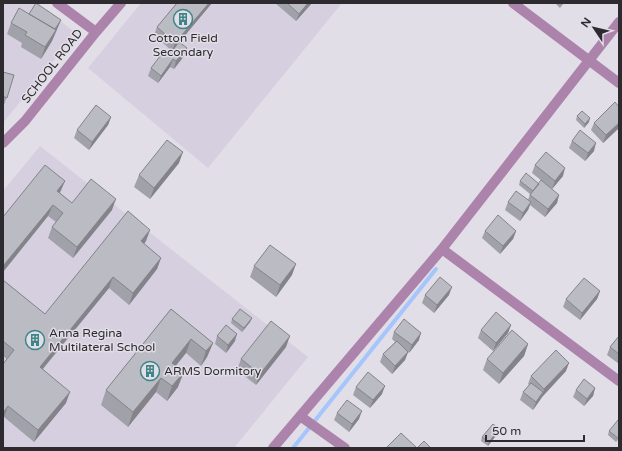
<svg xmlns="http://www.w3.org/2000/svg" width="622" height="451" viewBox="0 0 622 451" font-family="'Varela Round',sans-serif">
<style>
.built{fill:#d6cfdf}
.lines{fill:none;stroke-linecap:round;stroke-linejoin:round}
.stream{stroke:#a5c5fd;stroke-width:4}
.minor{stroke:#ac83ab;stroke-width:10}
.wall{fill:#a1a1a9}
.shaded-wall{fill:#838389}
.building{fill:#bbbbc4;stroke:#838389}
.labels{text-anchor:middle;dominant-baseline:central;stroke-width:3;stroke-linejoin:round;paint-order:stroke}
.poi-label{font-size:12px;fill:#2d2b2f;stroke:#e2dee7;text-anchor:start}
.street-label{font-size:12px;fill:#2d2b2f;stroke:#e2dee7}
</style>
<rect width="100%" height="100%" fill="#e2dee7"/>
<path class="built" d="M3 3H36L76 33 3 123Z
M141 3H342L208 168 88 68Z
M40 146 308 357 234 448H3V191Z"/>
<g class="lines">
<path class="stream" d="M293 448 436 269"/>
<path class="minor" d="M57 3 96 32
M513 3 619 83
M3 143 25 121 96 32 121 3
M442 249 619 381
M300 416 345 448
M273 448 442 249 619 22"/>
</g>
<path class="wall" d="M177 3H212L179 42 184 56 174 69 170 67 158 83 148 76 151 68 169 55 176 46 172 51 154 35 157 27Z
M275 3H312L296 21Z
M555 3H564L560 8Z
M61 20 52 41 41 59 21 47 22 43 7 34 11 23Z
M3 72 14 75 3 108Z
M619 107V128L603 143 591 130 594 123Z
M577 116 589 122 584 128 576 120Z
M111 117 108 125 89 150 74 138 77 130Z
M572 141 594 151 585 161 569 148Z
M179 163 150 199 134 187 139 175Z
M535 165 563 176 552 189 532 173Z
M65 181 60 193 72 203 112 210 73 258 48 238 52 227 56 222 48 216 3 272Z
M520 181 539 184 559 195 557 203 545 217 530 205 528 210 520 221 505 210 508 202 528 200 530 194 519 185Z
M485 231H516L513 239 500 254 482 238Z
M146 241 144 244 161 258 157 269 129 305 109 288 43 369 66 403 34 442 4 417 3 419V364L7 359 3 356V280L45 314Z
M254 266 292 275 276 297 250 277Z
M600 291 597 299 580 320 563 307 566 299Z
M425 295H449L434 313 422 303Z
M171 309 213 343 207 357 201 366 186 353 176 366 178 387 167 401 156 392 128 427 101 405 106 390Z
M252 318 250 322 242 332 231 323 232 319Z
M511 325 508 333 493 351 478 338 481 330Z
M394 332 419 340 409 353 408 352 405 360 392 374 380 362 383 354 395 342 392 339Z
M217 336 235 341 226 353 215 344Z
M619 336V364L607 355 610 347Z
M528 344 524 356 499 384 483 370 487 359Z
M286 347 256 385 237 370 241 359Z
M566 371 542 397 540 400 533 410 520 400 523 392 529 385 528 384 531 376Z
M356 387 382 394 370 408 353 395Z
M595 388 593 396 584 406 573 397 576 390Z
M337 413 359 419 349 432 334 420Z
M609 431 619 439 616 442 608 435Z
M498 433 488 446 481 441 482 437Z"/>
<path class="shaded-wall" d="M209 3H212L172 51 175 43Z
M308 3H312L296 21 299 14Z
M61 20 52 41 41 59 45 47Z
M187 48 184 56 174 69 176 61Z
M173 59 170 67 158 83 161 76Z
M111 117 108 125 89 150 92 142Z
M590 118 589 122 584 128 585 124Z
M619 123V128L603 143 606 135Z
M596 143 594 151 585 161 588 153Z
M183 152 179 163 150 199 154 188Z
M565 168 563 176 552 189 555 181Z
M65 181 60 192 53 202 57 191Z
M559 195 557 203 545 217 548 209Z
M116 199 112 210 73 258 77 247Z
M531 202 528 210 520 221 523 213Z
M53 205 48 216 3 272V266Z
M150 230 146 241 137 253 141 241Z
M516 231 513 239 500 254 503 246Z
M161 258 157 269 129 305 133 293Z
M296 264 292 275 276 297 280 285Z
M113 277 109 288 35 378 40 367Z
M452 287 449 295 434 313 437 305Z
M600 291 597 299 580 320 582 313Z
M252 318 250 322 242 332 244 328Z
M511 325 508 333 493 351 496 343Z
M421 333 419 340 409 353 412 345Z
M237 334 235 341 226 353 228 345Z
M290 336 286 347 256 385 260 374Z
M191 339 186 353 166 377 172 363Z
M213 343 207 357 201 366 206 351Z
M528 344 524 356 499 384 503 373Z
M408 352 405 360 392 374 395 366Z
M569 363 566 371 542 397 540 400 533 410 536 402 543 393 544 389Z
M184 372 178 387 167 401 172 386Z
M161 378 156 392 128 427 133 412Z
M385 386 382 394 370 408 373 400Z
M595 388 593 396 584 406 587 399Z
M70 392 66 403 34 442 38 430Z
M8 406 4 417 3 419V413Z
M362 411 359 419 349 432 352 424Z
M499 429 498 433 488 446 489 442Z"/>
<path class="building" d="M36 3 61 20 55 29 29 14Z
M177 3H209L175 43 157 27Z
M287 3H308L299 14Z
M19 8 56 30 45 47 25 35 27 32 11 23Z
M179 42 187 48 176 61 173 59 161 76 151 68 164 51 169 55Z
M3 72 14 75 7 98 3 96Z
M615 102 619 107V123L606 135 594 123Z
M96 105 111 117 92 142 77 130Z
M582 111 590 118 585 124 577 116Z
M580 130 596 143 588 153 572 141Z
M167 140 183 152 154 188 139 175Z
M546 152 565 168 555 181 535 165Z
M45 165 65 181 57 191 72 203 91 179 116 199 77 247 52 227 63 213 53 205 3 266V217Z
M526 173 539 184 533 191 520 181Z
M541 180 559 195 548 209 530 195Z
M516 191 531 202 523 213 508 202Z
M128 211 150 230 141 241 161 258 133 293 113 277 40 367 70 392 38 430 8 406 3 413V364L14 350 3 341V280L45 314Z
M498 215 516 231 503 246 485 231Z
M270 245 296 264 280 285 254 266Z
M440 277 452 287 437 305 425 295Z
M584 278 600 291 582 313 566 299Z
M171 309 213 343 206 351 191 339 172 363 184 372 172 386 161 378 133 412 106 390Z
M240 309 252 318 244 328 232 319Z
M496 312 511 325 496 343 481 330Z
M404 319 421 333 412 345 394 332Z
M271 321 290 336 260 374 241 359Z
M226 325 237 334 228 345 217 336Z
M512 330 528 344 503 373 487 359Z
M619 336V354L610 347Z
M397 341 408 352 395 366 383 354Z
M556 350 569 363 544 389 531 376Z
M368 372 385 386 373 400 356 387Z
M584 379 595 388 587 399 576 390Z
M531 383 543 392 536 402 523 392Z
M347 400 362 411 352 424 337 413Z
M618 420H619V436L618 438 609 431Z
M493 424 499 429 489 442 482 437Z
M401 433 417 448H386Z
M424 441 431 448H417Z"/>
<defs>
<symbol id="building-ring" viewBox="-11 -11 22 22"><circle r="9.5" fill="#e2dee7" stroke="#3d8586" stroke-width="1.5"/><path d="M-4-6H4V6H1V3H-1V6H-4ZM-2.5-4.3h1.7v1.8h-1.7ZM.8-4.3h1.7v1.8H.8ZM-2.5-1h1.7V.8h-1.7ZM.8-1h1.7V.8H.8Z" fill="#3d8586"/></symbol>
</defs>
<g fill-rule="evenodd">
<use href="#building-ring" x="172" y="8" width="22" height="22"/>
<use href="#building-ring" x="24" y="329" width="22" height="22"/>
<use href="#building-ring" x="139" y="360" width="22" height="22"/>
</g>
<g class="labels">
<g class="poi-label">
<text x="183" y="38" text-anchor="middle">Cotton Field<tspan x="183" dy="14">Secondary</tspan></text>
<text x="49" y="333">Anna Regina<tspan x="49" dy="14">Multilateral School</tspan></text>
<text x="164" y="371">ARMS Dormitory</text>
</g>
<g class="street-label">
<text transform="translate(52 66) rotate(-52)">SCHOOL ROAD</text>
</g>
</g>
<rect width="622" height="451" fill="none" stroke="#2d2b2f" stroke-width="8"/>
<g transform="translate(594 28) rotate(305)" stroke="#e2dee7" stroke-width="3" paint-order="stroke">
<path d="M0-3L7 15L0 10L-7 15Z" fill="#2d2b2f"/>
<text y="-6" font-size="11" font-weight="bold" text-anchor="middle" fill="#2d2b2f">N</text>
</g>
<path d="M486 435v6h98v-6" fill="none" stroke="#2d2b2f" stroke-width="2"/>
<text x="492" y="435" font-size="12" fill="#2d2b2f" stroke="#e2dee7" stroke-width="3" paint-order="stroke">50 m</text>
</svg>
